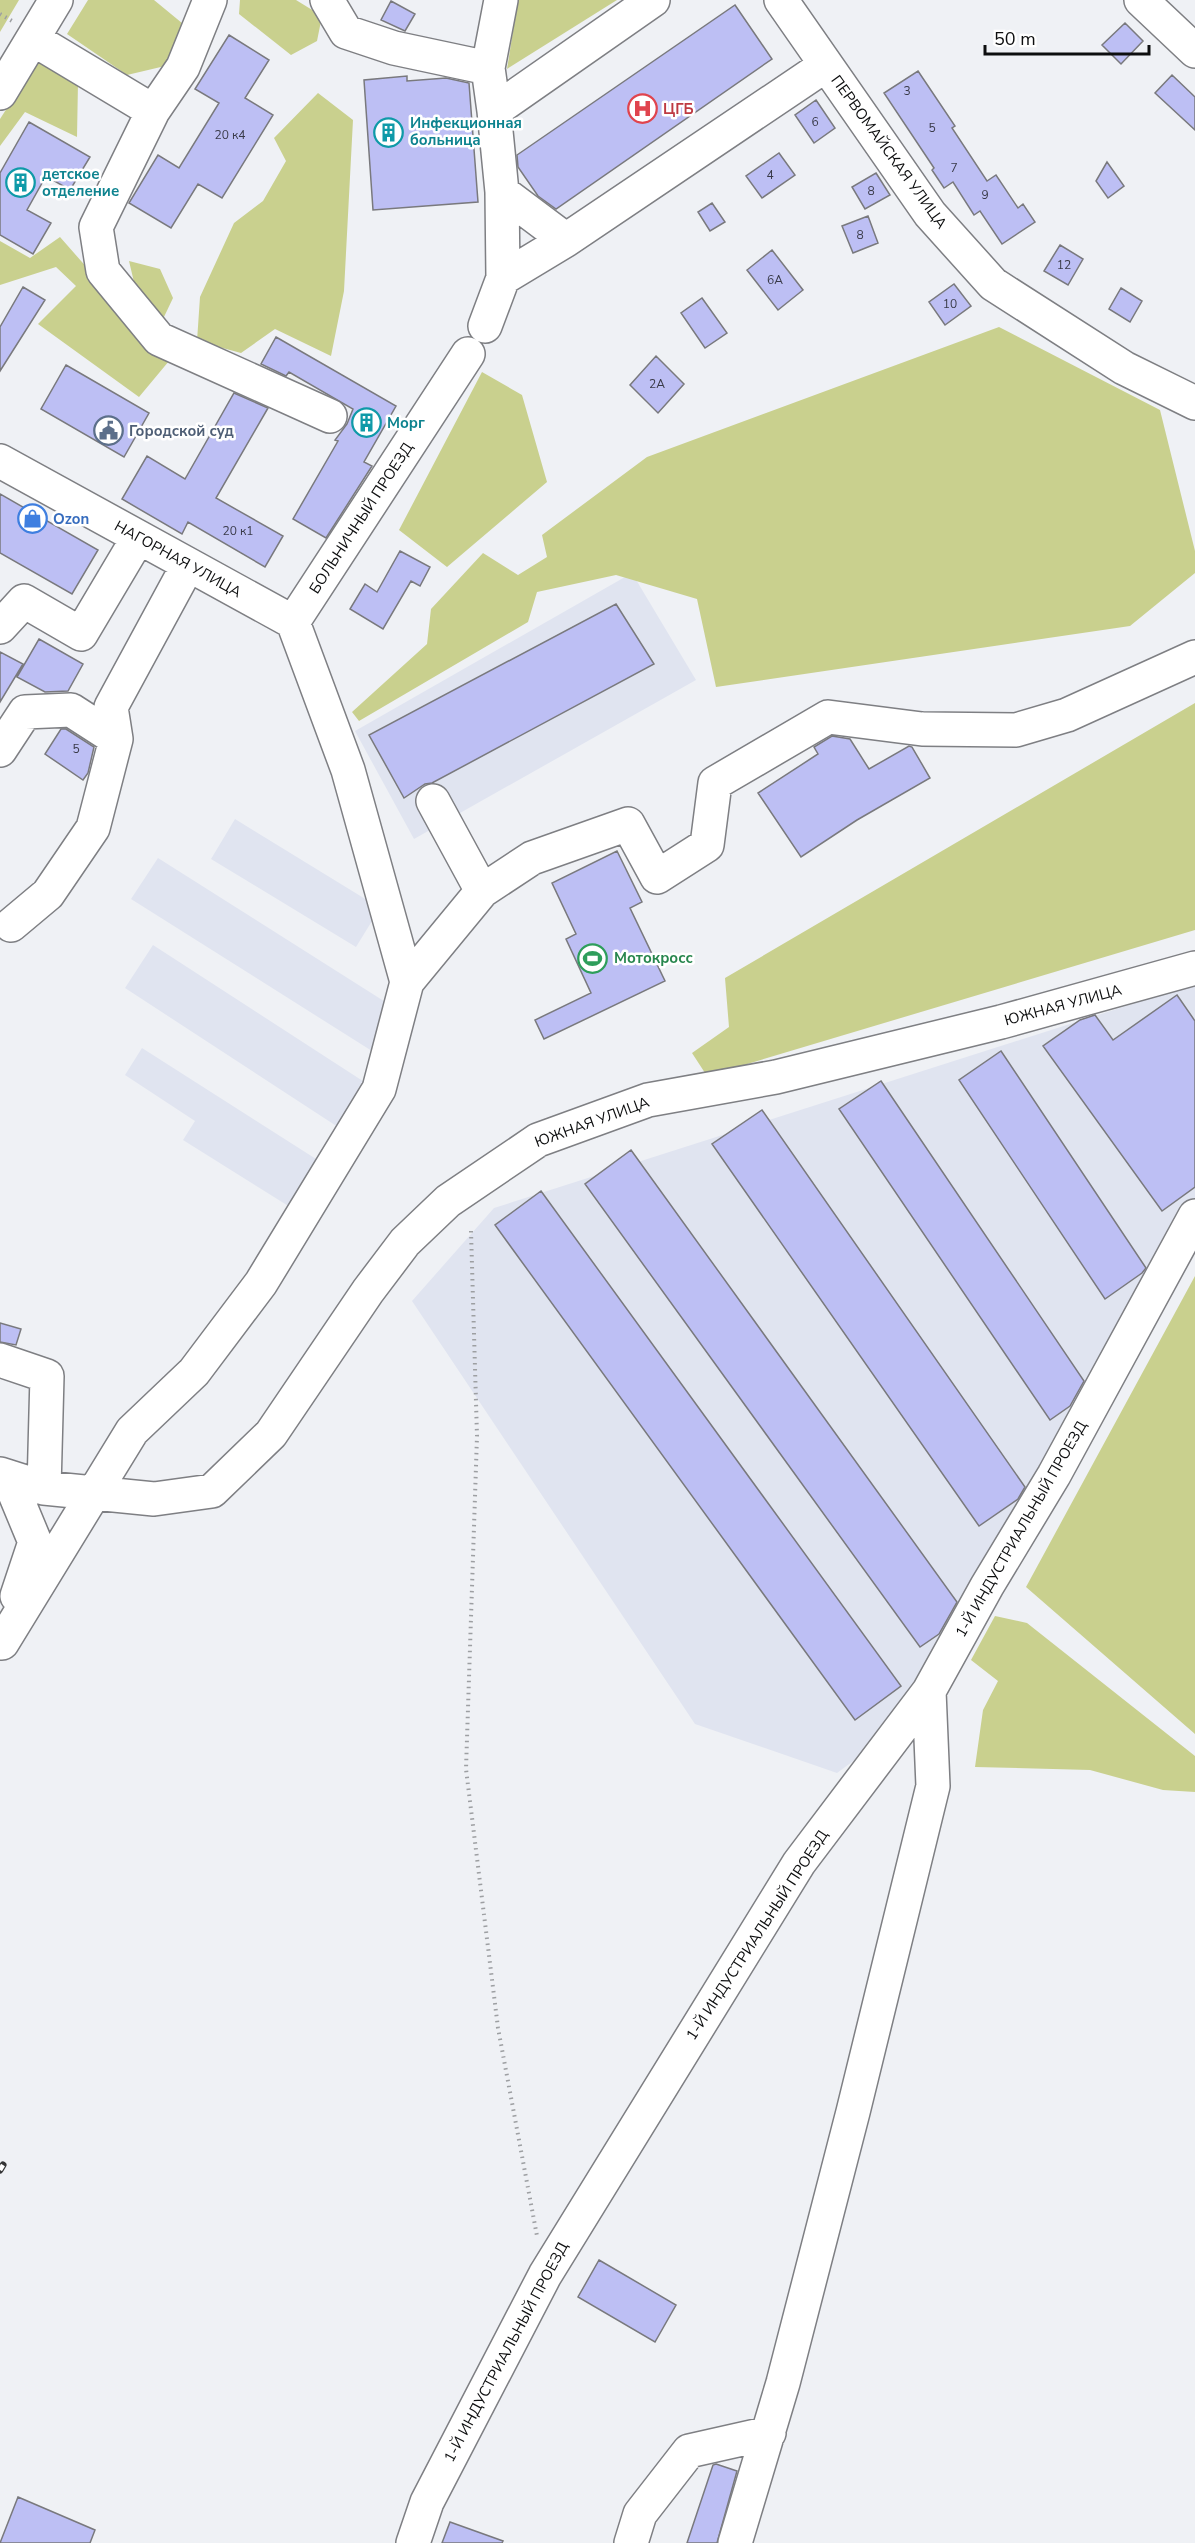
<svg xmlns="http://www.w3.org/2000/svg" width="1195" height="2543" viewBox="0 0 1195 2543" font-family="'Nunito Sans',sans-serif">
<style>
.built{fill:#e0e4f0}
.green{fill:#c9d08e}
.building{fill:#bdbff4;stroke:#79797d;stroke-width:1.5}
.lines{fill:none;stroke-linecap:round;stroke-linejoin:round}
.minor-casing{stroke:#7e7f83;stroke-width:36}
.path{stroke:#9d9fa2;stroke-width:4;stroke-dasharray:1.5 4.5;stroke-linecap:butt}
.minor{stroke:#fff;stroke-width:33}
.rail-casing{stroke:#343536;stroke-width:7}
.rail{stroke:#fff;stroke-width:4.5;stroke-dasharray:14;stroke-linecap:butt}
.labels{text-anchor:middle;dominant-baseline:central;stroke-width:5;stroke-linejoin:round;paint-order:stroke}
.number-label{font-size:12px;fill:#393a48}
.health-label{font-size:15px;font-weight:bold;fill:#be3a42;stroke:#fff;text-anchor:start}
.culture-label{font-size:15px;font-weight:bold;fill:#0d838f;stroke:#fff;text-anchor:start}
.street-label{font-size:15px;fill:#0d0e0f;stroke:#fff}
.service-label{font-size:15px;font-weight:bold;fill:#4e5e75;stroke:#fff;text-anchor:start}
.shop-label{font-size:15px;font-weight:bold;fill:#366cbe;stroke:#fff;text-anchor:start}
.leisure-label{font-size:15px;font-weight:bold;fill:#27864d;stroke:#fff;text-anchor:start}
</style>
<rect width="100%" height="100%" fill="#eff1f5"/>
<path class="built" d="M632 573 696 680 414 839 355 731Z
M235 819 380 908 356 947 211 859Z
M158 858 398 1010 372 1051 131 899Z
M153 945 369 1085 341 1129 125 988Z
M1195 984V1207L924 1709 837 1773 695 1724 412 1301 494 1208Z
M142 1048 327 1166 298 1212 183 1140 195 1121 125 1075Z"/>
<path class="green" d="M0 0H19L0 32Z
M88 0H154L188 28 165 66 127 75 67 34Z
M240 0H296L322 16 317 41 291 55 239 14Z
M518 0H617L507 69Z
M40 57 78 82 77 137 25 112 0 146V119Z
M318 93 353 120 344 291 331 356 275 329 241 353 197 341 200 297 234 223 263 201 286 161 274 138Z
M60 237 169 361 139 397 38 324 76 286 56 267 0 285V241L30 258Z
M129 261 160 269 173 298 163 319 138 299Z
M999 327 1160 410 1195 551V573L1130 626 716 687 697 599 616 575 537 592 528 622 359 721 352 712 427 644 431 609 483 553 518 575 547 557 542 535 647 457Z
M482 372 522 395 547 482 447 567 399 530Z
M1195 703V930L707 1076 692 1053 729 1027 725 978Z
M1195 1276V1734L1026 1587Z
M995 1616 1027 1623 1195 1756V1792L1163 1790 1090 1770 975 1767 983 1710 998 1681 971 1660Z"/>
<path class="building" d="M391 1 415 14 405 31 381 20Z
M735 5 772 59 556 209 538 196 518 167 517 155Z
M1125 23 1143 41 1121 64 1102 45Z
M229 35 269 60 245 98 273 115 222 198 198 184 171 228 129 203 158 155 179 168 219 103 195 89Z
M918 71 955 126 952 128 987 181 996 175 1018 208 1023 204 1035 222 1002 244 980 211 974 215 953 182 944 188 932 170 934 168 884 93Z
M1172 75 1195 97V130L1155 93Z
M407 76V81L446 78 469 83 478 202 373 210 364 80Z
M816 100 835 128 814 143 795 115Z
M29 122 90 157 70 190 46 176 27 210 51 223 33 254 0 235V173Z
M779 153 795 175 762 198 746 176Z
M1107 162 1124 186 1108 198 1096 181Z
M876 173 890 195 865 209 852 187Z
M712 203 725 222 710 231 698 212Z
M868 216 878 243 853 253 842 226Z
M1060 245 1083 259 1068 285 1044 271Z
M772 250 803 290 778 310 747 270Z
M954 284 971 306 945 325 929 302Z
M23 287 45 300 0 371V327Z
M1121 288 1142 301 1130 322 1109 309Z
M702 298 727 333 705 348 681 313Z
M276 337 396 406 364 462 372 466 326 538 293 519 338 441 335 440 347 424 353 409 289 372 286 376 261 364Z
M656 356 684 384 658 413 630 385Z
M66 365 149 413 124 457 41 409Z
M234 393 268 408 216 498 283 536 265 567 188 522 182 534 122 499 147 456 185 479Z
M0 494 98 550 72 594 0 553Z
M400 551 430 567 420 586 411 581 383 629 350 609 365 584 377 592Z
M616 604 654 664 432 783 425 784 404 798 369 735Z
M39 639 83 664 68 691 45 692 17 677Z
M0 652 23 664 0 702Z
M61 729H66L94 747 88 773 83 780 45 754Z
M832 736 850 739 869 769 909 746 912 747 930 778 857 820 801 857 758 793 818 754 814 747Z
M617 851 642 902 630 908 665 981 544 1039 535 1020 591 993 566 939 576 934 552 883Z
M1177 995 1195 1021V1187L1162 1211 1043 1046 1080 1020 1095 1015 1113 1040Z
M1001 1051 1146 1268 1142 1273 1105 1299 959 1080Z
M881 1081 1084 1381 1070 1406 1050 1420 839 1109Z
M762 1110 1025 1487 1018 1499 979 1526 712 1144Z
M631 1150 957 1602 939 1634 920 1647 585 1184Z
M541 1191 901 1686 855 1720 495 1225Z
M0 1323 21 1329 16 1345 0 1342Z
M599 2260 676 2305 655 2342 578 2297Z
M716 2464 737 2471 717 2543H687L713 2465Z
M18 2497 95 2530 90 2543H0Z
M450 2522 503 2541 502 2543H442Z"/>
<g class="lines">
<defs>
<path id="minor" d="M327 0 346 32 394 48 488 68 494 111
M781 0 930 214 993 284 1124 368 1195 403
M1141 0 1195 51
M33 39 153 111 96 227 103 271 159 339 330 416
M488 68 501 0
M0 93 56 0
M153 111 183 67 210 0
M502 192 566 240 503 278 502 192 494 111 653 0
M566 240 826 65
M485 326 503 278
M0 461 293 622
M293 622 468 354
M0 627 24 601 81 634 138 538
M0 750 25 712 71 710 116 739
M433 801 482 891
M11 925 48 894 93 828 116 739 111 707 188 565
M407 982 482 891 532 858 628 824 657 877 707 845 715 783 828 717 922 729 1016 730 1067 715 1195 657
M0 1360 47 1376 44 1488
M0 1474 44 1488 154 1499 212 1491 271 1434 368 1291 405 1242 448 1201 538 1140 648 1100 776 1077 1001 1022 1195 968
M8 1477 35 1542 17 1596
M2 1643 132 1431 194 1372 261 1283 379 1089 407 982 348 770 293 622
M413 2543 427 2502 545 2275 799 1863 929 1691 987 1586 1054 1475 1195 1216
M631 2543 640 2514 689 2451 769 2433
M735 2543 783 2383 853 2112 933 1786 929 1691"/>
</defs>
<use href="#minor" class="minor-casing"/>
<path class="path" d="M0 14 12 21
M471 1231 477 1436 466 1769 498 2028 537 2236"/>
<use href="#minor" class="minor"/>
<defs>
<path id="rail" d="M0 2170 3 2165"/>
</defs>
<use href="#rail" class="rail-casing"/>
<use href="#rail" class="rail"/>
</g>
<defs>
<symbol id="hospital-ring" viewBox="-11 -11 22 22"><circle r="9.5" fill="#fff" stroke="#e0444e" stroke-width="1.5"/><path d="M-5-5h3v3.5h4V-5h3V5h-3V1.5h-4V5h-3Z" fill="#e0444e"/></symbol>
<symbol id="building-ring" viewBox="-11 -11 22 22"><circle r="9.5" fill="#fff" stroke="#0f9aa8" stroke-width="1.5"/><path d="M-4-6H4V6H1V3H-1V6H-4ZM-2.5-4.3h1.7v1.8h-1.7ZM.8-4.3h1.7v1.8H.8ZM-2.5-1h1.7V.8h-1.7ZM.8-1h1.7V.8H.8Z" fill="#0f9aa8"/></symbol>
<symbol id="civic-ring" viewBox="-11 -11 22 22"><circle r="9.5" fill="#fff" stroke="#5c6f8a" stroke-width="1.5"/><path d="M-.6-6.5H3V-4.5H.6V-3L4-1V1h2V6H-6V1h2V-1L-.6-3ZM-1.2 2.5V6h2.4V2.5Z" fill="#5c6f8a"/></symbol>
<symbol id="shop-ring" viewBox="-11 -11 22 22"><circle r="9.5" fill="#fff" stroke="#3f7fe0" stroke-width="1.5"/><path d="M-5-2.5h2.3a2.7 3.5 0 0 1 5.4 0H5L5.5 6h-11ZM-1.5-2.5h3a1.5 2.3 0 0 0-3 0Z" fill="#3f7fe0"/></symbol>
<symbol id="stadium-ring" viewBox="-11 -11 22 22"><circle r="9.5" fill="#fff" stroke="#2e9e5b" stroke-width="1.5"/><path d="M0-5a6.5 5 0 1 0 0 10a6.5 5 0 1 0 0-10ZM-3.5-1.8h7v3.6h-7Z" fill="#2e9e5b"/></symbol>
</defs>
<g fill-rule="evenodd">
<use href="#hospital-ring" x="626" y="92" width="33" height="33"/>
<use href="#building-ring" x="372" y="116" width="33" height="33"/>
<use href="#building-ring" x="4" y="166" width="33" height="33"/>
<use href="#building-ring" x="350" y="406" width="33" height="33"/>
<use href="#civic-ring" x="92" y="414" width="33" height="33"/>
<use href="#shop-ring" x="16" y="502" width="33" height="33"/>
<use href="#stadium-ring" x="576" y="942" width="33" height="33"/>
</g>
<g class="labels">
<g class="number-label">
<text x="907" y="91">3</text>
<text x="815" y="122">6</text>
<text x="932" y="128">5</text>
<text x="230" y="135">20 к4</text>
<text x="954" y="168">7</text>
<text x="770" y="175">4</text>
<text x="871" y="191">8</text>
<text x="985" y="195">9</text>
<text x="860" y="235">8</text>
<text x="1064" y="265">12</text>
<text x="775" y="280">6А</text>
<text x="950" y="304">10</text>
<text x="657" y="384">2А</text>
<text x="238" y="531">20 к1</text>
<text x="76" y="749">5</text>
</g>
<g class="health-label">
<text x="663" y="109">ЦГБ</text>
</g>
<g class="culture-label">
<text x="410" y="123">Инфекционная<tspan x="410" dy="17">больница</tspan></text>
<text x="42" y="174">детское<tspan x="42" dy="17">отделение</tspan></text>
<text x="387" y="423">Морг</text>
</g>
<g class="street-label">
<text transform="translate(889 152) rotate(54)">ПЕРВОМАЙСКАЯ УЛИЦА</text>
<text transform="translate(361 518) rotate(-57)">БОЛЬНИЧНЫЙ ПРОЕЗД</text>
<text transform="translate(178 559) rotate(29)">НАГОРНАЯ УЛИЦА</text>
<text transform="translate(1063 1005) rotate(-15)">ЮЖНАЯ УЛИЦА</text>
<text transform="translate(592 1122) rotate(-20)">ЮЖНАЯ УЛИЦА</text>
<text transform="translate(1021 1529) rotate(-60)">1-Й ИНДУСТРИАЛЬНЫЙ ПРОЕЗД</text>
<text transform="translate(757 1935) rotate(-57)">1-Й ИНДУСТРИАЛЬНЫЙ ПРОЕЗД</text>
<text transform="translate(506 2352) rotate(-62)">1-Й ИНДУСТРИАЛЬНЫЙ ПРОЕЗД</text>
</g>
<g class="service-label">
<text x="129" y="431">Городской суд</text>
</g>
<g class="shop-label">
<text x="53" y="519">Ozon</text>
</g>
<g class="leisure-label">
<text x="614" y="958">Мотокросс</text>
</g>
</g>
<path d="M985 45v9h164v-9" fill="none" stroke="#0d0e0f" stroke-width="3"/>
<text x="994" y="45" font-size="18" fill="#0d0e0f" stroke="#ffffff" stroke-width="4.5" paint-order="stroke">50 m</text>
</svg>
